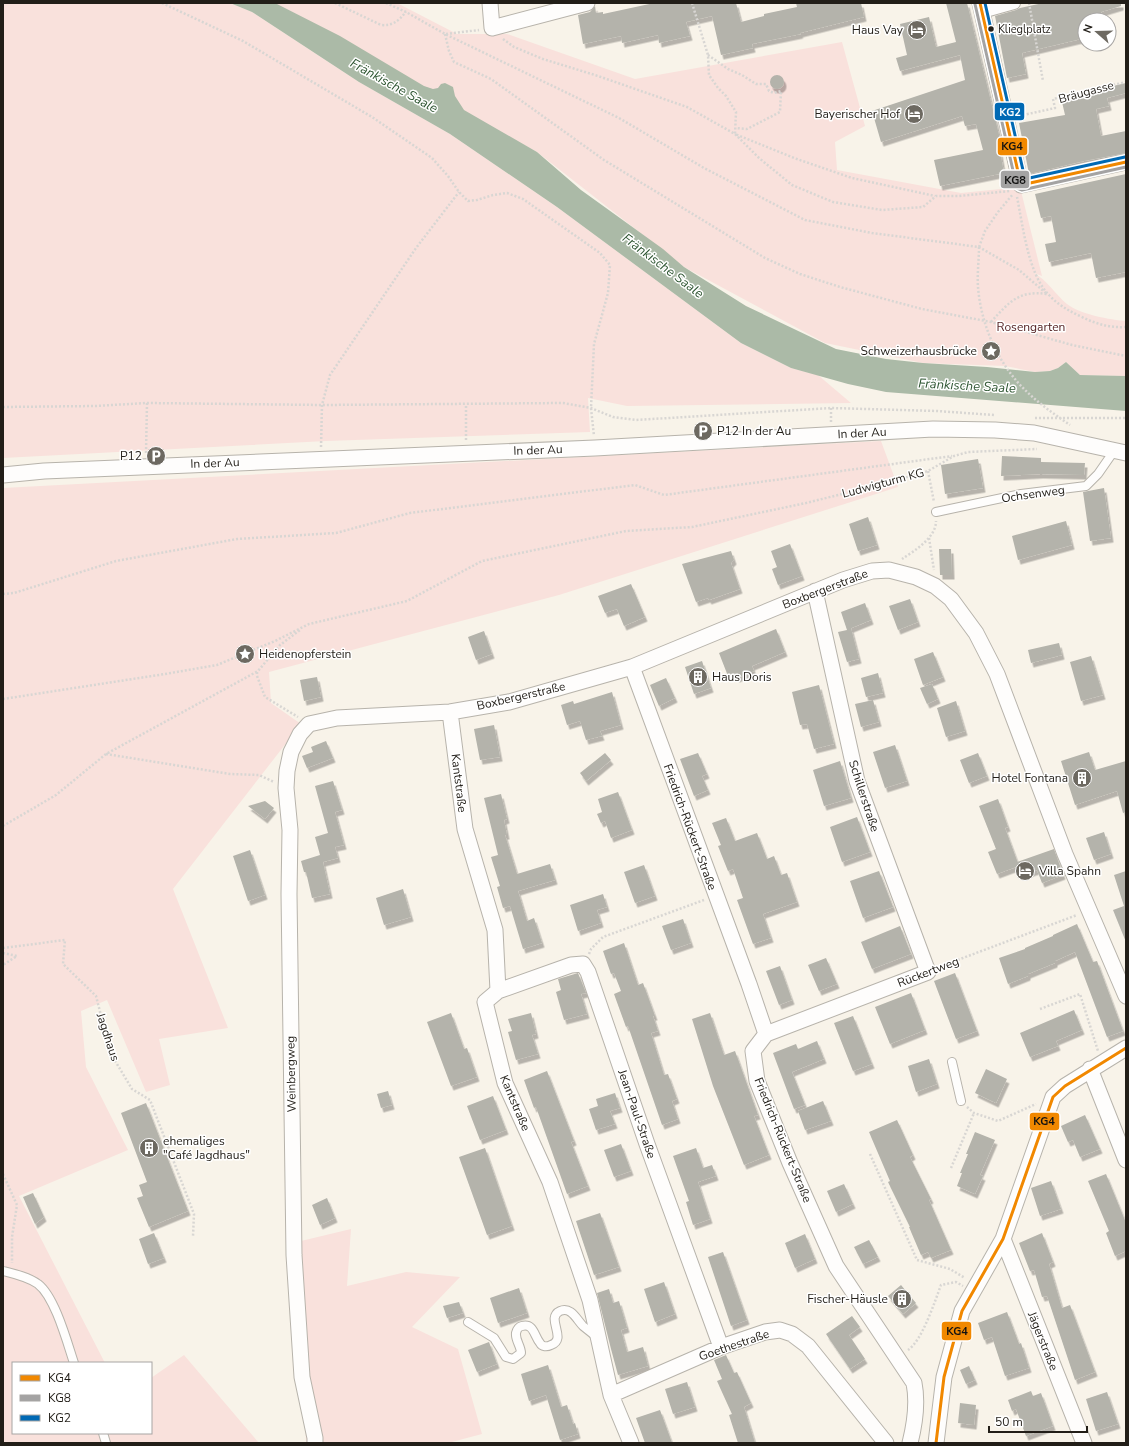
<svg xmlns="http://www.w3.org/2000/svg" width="1129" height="1446" viewBox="0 0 1129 1446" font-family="'Nunito Sans',sans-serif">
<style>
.green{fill:#f9e1dc}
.water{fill:#abbaa7}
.building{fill:#b4b3ab;filter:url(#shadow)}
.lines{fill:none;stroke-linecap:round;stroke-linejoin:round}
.service-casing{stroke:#b7b3ab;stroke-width:10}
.pedestrian-casing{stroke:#b7b3ab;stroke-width:14}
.minor-casing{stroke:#b7b3ab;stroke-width:17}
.path{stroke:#d8d6d3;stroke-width:2.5;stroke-dasharray:2 2;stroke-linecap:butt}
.service{stroke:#fefdfc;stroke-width:8}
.pedestrian{stroke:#fefdfc;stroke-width:12}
.minor{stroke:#fefdfc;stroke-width:15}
.path-bridge{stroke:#d8d6d3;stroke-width:2.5;stroke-dasharray:2 2;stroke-linecap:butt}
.bus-1-casing{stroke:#fff;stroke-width:6}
.bus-2-casing{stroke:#fff;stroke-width:6}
.bus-3-casing{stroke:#fff;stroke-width:6}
.bus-1{stroke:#f18800;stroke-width:3}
.bus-2{stroke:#a4a3a3;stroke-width:3}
.bus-3{stroke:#0069b4;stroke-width:3}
.bus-dot{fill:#221e18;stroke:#fff;stroke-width:1.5}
.labels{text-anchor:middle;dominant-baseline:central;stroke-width:3;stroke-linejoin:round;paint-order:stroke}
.bus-label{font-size:11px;fill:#221e18;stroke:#fff;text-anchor:start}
.poi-label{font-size:12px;fill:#221e18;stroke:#fff;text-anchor:end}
.street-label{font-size:12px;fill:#221e18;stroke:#fff}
.park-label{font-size:12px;fill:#542324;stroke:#fff}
.water-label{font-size:13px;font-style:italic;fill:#2c5430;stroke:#fff}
.line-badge{stroke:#fff;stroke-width:1.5}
.badge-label{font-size:11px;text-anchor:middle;font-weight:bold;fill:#fff}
.pale-badge-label{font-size:11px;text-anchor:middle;font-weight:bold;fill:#111}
</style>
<defs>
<filter id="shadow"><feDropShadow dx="2.5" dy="4.5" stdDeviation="0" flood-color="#0004"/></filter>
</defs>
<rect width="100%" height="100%" fill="#f8f3e9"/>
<path class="green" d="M3 3H230L252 12 359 82 450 134 557 207 741 343 791 368 818 375 851 403 627 406 588 398 590 432 326 441 3 458Z
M268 3H397L457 34H507L635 79 842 42 865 126 835 142 837 170 961 193 1020 187 1042 276 1034 273C1048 281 1055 294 1067 304 1079 314 1111 320 1126 321V376L1080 375 1066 362 1058 368 1050 371 1035 372 1005 366 923 363 825 343 684 267 537 152Z
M881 441 898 487 559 595 269 672 271 703 301 724 173 889 228 1028 159 1039 170 1085 146 1092 107 1000 81 1011 86 1067 128 1150 19 1196 105 1363H13V1433H151V1378L184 1355 259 1443H3V488Z
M351 1229 347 1286 406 1272 460 1277 412 1327 458 1349 482 1434 448 1443H306L301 1241Z"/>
<path class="water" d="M230 3H275L340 36 424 86 433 89 438 88 441 84 445 83 453 87 455 96 464 110 537 152 581 190 663 249 684 267 746 306 836 349 886 359 923 363 987 367 1035 372 1050 371 1058 368 1066 362 1080 375 1126 376V411L886 392 848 384 791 368 741 343 557 207 450 134 359 82 252 12Z"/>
<path class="building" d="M654 3H736L741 22 764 16V14L797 7 796 3H861L864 17 800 33 801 34 752 44 753 48 721 55 712 16 686 22 690 36 659 43 658 35 622 43 621 36 583 44 578 15 590 12 595 6 596 13 603 12V14Z
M946 3H967L1000 139 998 140 1004 173 940 186 934 160 983 150 976 124 965 126 962 116 881 142 872 111 965 80 960 55 900 71 896 58 907 55 900 24 929 17 936 47 956 42Z
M1043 3H1121V6L1101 12 1103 20H1085V38L1022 53 1026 74 1007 78 995 16 1016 10 1020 8Z
M770 82a7 7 0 1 1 14 0a7 7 0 1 1-14 0Z
M1126 83V93L1107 98 1109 106 1096 109 1101 136 1126 131V153L1084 161 1029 174 1019 123 1065 115 1062 102 1092 96 1091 91Z
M1126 174V272L1096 278 1091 253 1049 262 1045 244 1056 242 1051 216 1041 218 1035 194Z
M1002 456 1041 458V462L1085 463 1084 475 1041 474 1001 476Z
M978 459 983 488 945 494 941 465Z
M1104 488 1111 538 1090 541 1083 492Z
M868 517 877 545 858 551 849 524Z
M1066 521 1072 545 1018 560 1012 536Z
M790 544 802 576 778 585 772 569 777 567 771 551Z
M939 549H951L952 575H940Z
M731 551 734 560 731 563 740 589 709 600 708 598 696 602 682 564Z
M631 584 645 617 624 626 617 609 605 613 598 596Z
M910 599 918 622 898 630 889 606Z
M865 603 871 620 849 629 851 628 859 659 847 662 838 632 847 630 841 612Z
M776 629 785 652 752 666 754 671 737 678 735 673 728 676 719 653Z
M484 631 492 654 476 660 468 637Z
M1059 643 1062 655 1031 663 1028 650Z
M933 652 943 677 923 685 914 659Z
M1091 656 1103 695 1081 701 1070 662Z
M702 661 711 688 694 694 685 667Z
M878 673 883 693 866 697 861 678Z
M317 677 321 697 304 701 300 680Z
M666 678 675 698 659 706 650 685Z
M932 684 938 699 927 704 920 688Z
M819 685 834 744 814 749 807 724 800 725 792 692Z
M612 692 621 725 600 731 602 736 586 740 580 721 567 725 561 705 573 701 574 704Z
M873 700 879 722 861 727 855 704Z
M956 701 965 731 946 737 937 708Z
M494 725 500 757 480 760 474 729Z
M326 741 333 758 307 768 302 756 313 752 311 747Z
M895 745 907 781 885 788 873 752Z
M1089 752 1095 770 1126 761V812L1123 813 1117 791 1075 805 1061 761Z
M605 753 611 760 586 781 580 773Z
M698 753 707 774 702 776 708 790 694 796 680 759Z
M978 753 987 776 969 783 960 760Z
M840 761 851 798 824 806 813 770Z
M333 781 342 810 335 812 344 845 335 847 338 858 323 862 330 894 312 898 306 872H304L301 861 320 855 315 837 328 833 315 786Z
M618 792 632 830 611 838 605 821 601 823 597 814 602 812 598 799Z
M501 794 507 819 504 820 507 835H505L517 874 550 864 555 880 518 891 527 921 534 918 542 943 523 949 510 906 503 908 497 887 500 886 491 857 498 855 484 798Z
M998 799 1008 827 1005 828 1019 866 997 874 988 852 996 849 979 806Z
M265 801 274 808 265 819 248 806Z
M857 817 870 852 842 862 830 827Z
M726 818 735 841 757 833 767 859 774 856 781 875 787 873 797 902 763 914 771 938 753 944 737 900 743 898 733 869 728 871 718 846 721 845 712 823Z
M1104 832 1111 854 1094 860 1086 838Z
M1054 849 1063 875 1042 883 1037 870 1022 875 1017 862Z
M250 850 265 895 248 901 233 856Z
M644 865 655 896 635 903 624 872Z
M879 871 893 907 863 918 850 881Z
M1126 871V942L1113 910 1124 906 1114 875Z
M403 889 411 917 384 925 376 898Z
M603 894 607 907 597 910 601 923 578 931 570 905Z
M683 919 691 943 671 950 662 926Z
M1077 924 1093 962 1097 961 1123 1031 1107 1037 1075 952 1055 961V963L1028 974V976L1008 984 999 958 1025 949V948L1053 936V935Z
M900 926 911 954 872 969 861 942Z
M624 943 638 985 643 983 655 1016H653L658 1031 651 1033 664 1075 668 1074 677 1099 672 1101 678 1119 662 1125 628 1026 626 1027 614 994 621 991 614 973 611 974 603 951Z
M826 958 837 984 819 991 808 965Z
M780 966 792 1000 779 1005 766 971Z
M578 973 586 993 581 994 587 1014 564 1020 556 992 561 990 558 979Z
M955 973 977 1031 956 1039 934 981Z
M911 993 925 1030 890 1044 875 1007Z
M1074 1010 1082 1030 1056 1041 1058 1046 1030 1057 1020 1033Z
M451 1013 464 1049 467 1048 477 1077 451 1086 427 1022Z
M531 1013 536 1034 532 1035 538 1054 516 1060 508 1032 512 1031 508 1019Z
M710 1013 724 1055 735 1051 758 1115 754 1116 769 1155 744 1165 713 1086 692 1019Z
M853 1016 872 1064 853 1071 834 1023Z
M817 1041 824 1059 792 1072 805 1105 794 1109 773 1053 796 1044 798 1049Z
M929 1059 937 1084 916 1092 908 1066Z
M986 1069 1007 1079 996 1103 975 1093Z
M547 1071 574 1141 571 1142 588 1186 567 1194 536 1107 534 1108 524 1080Z
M388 1091 392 1105 381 1108 377 1094Z
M615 1093 620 1108 610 1111 615 1124 596 1130 589 1109 598 1106 596 1099Z
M493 1096 506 1130 480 1140 467 1106Z
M823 1101 831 1121 805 1130 798 1111Z
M146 1103 188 1211 149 1227 137 1198 143 1196 139 1185 147 1182 121 1113Z
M1085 1115 1100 1149 1080 1157 1073 1140 1068 1142 1061 1126Z
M897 1120 913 1155 910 1157 931 1199 929 1200 951 1250 931 1258 928 1252 921 1255 909 1227H910L888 1182 890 1181 869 1132Z
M975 1132 995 1140 980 1175 983 1176 975 1194 957 1186 962 1173H960L968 1154H966Z
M621 1144 631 1171 614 1177 604 1150Z
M485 1148 512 1226 487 1235 459 1157Z
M696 1148 703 1168 712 1165 716 1176 698 1182 710 1219 693 1225 686 1202 689 1201 673 1156Z
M1106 1174 1126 1223V1251L1115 1256 1106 1233 1109 1231 1088 1181Z
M1051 1181 1061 1209 1040 1216 1031 1188Z
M844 1184 853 1204 836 1212 827 1191Z
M33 1193 44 1217 35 1224 23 1197Z
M327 1198 335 1218 320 1225 312 1205Z
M600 1213 619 1267 594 1275 576 1221Z
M154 1233 164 1258 148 1264 139 1239Z
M1042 1233 1053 1262 1049 1264 1062 1308 1070 1305 1095 1372 1075 1380 1047 1296 1042 1297 1034 1270 1030 1271 1019 1243Z
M805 1234 815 1259 795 1268 785 1243Z
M869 1240 878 1257 863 1264 854 1247Z
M723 1252 747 1320 731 1326 708 1257Z
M664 1282 675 1314 655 1322 644 1289Z
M901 1285 916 1303 903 1314 888 1296Z
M519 1288 527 1313 498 1323 490 1298Z
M609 1289 613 1303 619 1301 627 1328 621 1330 627 1352 643 1347 648 1366 618 1375 611 1349 597 1293Z
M459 1302 463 1313 447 1318 443 1306Z
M1007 1312 1019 1344 1021 1343 1029 1368 1005 1376 992 1337 984 1340 978 1323Z
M852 1316 860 1327 849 1335 865 1359 850 1369 826 1334Z
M489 1342 497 1364 477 1372 468 1350Z
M726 1355 734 1373 737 1372 751 1403 744 1407 755 1443H738L729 1415 732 1414 717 1381 722 1379 714 1360Z
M548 1365 561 1407 567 1405 573 1424 575 1423 578 1434 560 1440 546 1395 529 1401 521 1374Z
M969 1366 975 1380 966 1384 960 1370Z
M687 1382 695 1407 673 1414 665 1389Z
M1031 1391 1033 1396 1041 1393 1053 1426 1026 1436 1016 1409 1012 1411 1008 1400Z
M1107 1392 1118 1424 1096 1431 1086 1399Z
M960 1403 976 1405 974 1425 958 1423Z
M660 1410 672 1443H645L636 1418Z"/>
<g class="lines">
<defs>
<path id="service" d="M936 512 1021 494 1086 486 1098 474 1114 451
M952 1062 961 1101
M3 1271C15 1274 28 1277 38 1284 55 1297 67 1342 74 1363
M468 1322 494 1338 506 1357 513 1359 521 1353C521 1346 515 1340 516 1333 517 1329 518 1327 522 1326 534 1323 534 1336 540 1343 542 1347 547 1347 551 1345 568 1339 545 1318 560 1311 571 1306 577 1320 583 1326 588 1330 593 1334 598 1338
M103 1433 106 1443"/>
<path id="pedestrian" d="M982 12 1014 3"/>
<path id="minor" d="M490 3 492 28 587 3
M980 3 1021 185 1126 162
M3 475 44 471 595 448 933 429 995 430 1034 433 1126 453
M632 667 749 984 766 1034 753 1051 757 1081 790 1163 836 1266 914 1383C918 1403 915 1423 910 1443
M450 712 465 829 495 930 498 991 485 1002 505 1083 550 1182 590 1300 611 1395 631 1443
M498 991 571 965 583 964 588 972 647 1144 721 1347
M766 1034 928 972 857 781 815 591
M1090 1069 1126 1160
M1003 1239 1084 1443
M611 1395 721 1347 765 1332 780 1330 792 1334 808 1346 886 1443
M315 1443V1438L302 1377 294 1255 289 894 290 830 286 788 287 771 291 752 300 734 309 724 337 718 450 712 509 702 632 667 843 580 872 571 889 570 916 577 935 586 951 599 976 633 997 674 1065 854 1126 996
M936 1443 944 1377 962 1311 1003 1239 1053 1097 1065 1086 1126 1048"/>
</defs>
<use href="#service" class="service-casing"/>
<use href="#pedestrian" class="pedestrian-casing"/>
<use href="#minor" class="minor-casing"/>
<path class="path" d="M162 3 243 41 372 117 432 158 448 176 459 192 468 201 477 200 493 195 507 193 523 199 600 253 610 265 608 293 594 344 591 408 594 436
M335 3 381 25C393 26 398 21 406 12
M386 3 406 12 445 34 619 118 704 168 805 220 872 233 979 247 1019 270 1047 294
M692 3 708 55 709 75 718 88 726 96 736 112 735 134 794 158 852 178 935 196
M1029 3 1043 81
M445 34 449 51 454 62 491 79 604 160 765 258 800 274 840 287 922 309 991 322 1072 345 1126 356
M446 34 479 30
M503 39 514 47 543 59 598 76 687 107 735 134 759 158 792 185 833 202 882 210 923 207 936 196H959L1010 191
M708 55 728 69 742 75 756 84H766L769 91 774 93 781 91 780 112 747 129 736 128
M1019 116 1055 108 1053 99 1126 82
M1017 197C1023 226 1028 274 1049 295 1058 305 1069 311 1082 317 1096 324 1110 328 1126 327
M979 247 985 231 998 212 1013 194
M991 322C1009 302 1019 290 1047 294
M3 407 95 406 147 403 322 405 563 403 591 408 613 417 636 420 831 408 937 411 994 415
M1035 418H1126
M831 422V408
M466 440V404
M321 447 322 405 330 375 416 248 459 192
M146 453 147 403
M928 471 934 502
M929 538 934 570
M902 559C914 551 936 538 936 521
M3 594 14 593 116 561 237 539 336 533 410 513 635 485 664 495 952 456
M257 672V676L265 697 298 717
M3 699 165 674 217 665 275 641 309 624 407 601 482 561 626 531 692 527 806 503 890 482 928 471 954 456 968 452 1037 449
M106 754 230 774 259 775 274 782
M3 826 56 795 106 754 258 671 280 645 300 630
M3 948 65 940 63 964 96 996 104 1027 114 1059 132 1089 150 1100 194 1214 193 1236
M3 953 17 956 3 965
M589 954 591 949 603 937 704 900
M939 967 1077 915
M1040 1009 1080 994 1098 1051
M967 1107 974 1113 998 1121 1036 1104
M870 1154 917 1260 950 1269 965 1278
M951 1168 974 1113
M3 1174 17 1205 12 1237V1263
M908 1350C922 1341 935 1301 941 1285L956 1282 963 1286"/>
<use href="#service" class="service"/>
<use href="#pedestrian" class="pedestrian"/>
<use href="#minor" class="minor"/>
<path class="path-bridge" d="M979 247C979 260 977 274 978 287 981 325 998 363 1024 389 1038 403 1054 414 1070 425"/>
<defs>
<path id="bus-1" d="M980 3 1021 185 1126 162
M936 1443 944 1377 962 1311 1003 1239 1053 1097 1065 1086 1126 1048"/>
<path id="bus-2" d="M975 4 1017 188 1022 190 1126 167"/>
<path id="bus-3" d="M985 3 1025 179 1125 157"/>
</defs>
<use href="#bus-1" class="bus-1-casing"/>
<use href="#bus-2" class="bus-2-casing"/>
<use href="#bus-3" class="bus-3-casing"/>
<use href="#bus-1" class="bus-1"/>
<use href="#bus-2" class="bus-2"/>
<use href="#bus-3" class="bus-3"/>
</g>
<defs>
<symbol id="hotel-disc" viewBox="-11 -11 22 22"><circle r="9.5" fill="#6d6961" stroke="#fff"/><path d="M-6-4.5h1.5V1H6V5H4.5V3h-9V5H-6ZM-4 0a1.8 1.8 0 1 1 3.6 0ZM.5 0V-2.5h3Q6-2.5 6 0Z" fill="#fff"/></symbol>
<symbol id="sight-disc" viewBox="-11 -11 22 22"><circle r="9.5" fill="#6d6961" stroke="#fff"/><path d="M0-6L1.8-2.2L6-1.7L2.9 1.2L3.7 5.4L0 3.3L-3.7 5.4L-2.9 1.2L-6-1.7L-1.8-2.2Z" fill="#fff"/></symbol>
<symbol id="parking-disc" viewBox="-11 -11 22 22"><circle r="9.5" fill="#6d6961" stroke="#fff"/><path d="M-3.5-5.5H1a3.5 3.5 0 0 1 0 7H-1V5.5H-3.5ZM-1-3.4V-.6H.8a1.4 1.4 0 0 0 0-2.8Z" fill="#fff"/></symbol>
<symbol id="building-disc" viewBox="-11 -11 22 22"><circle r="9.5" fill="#6d6961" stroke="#fff"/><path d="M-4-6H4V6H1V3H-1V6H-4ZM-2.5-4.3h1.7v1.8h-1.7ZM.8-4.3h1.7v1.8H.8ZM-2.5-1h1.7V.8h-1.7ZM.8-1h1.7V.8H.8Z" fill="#fff"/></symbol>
</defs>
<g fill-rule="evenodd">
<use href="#hotel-disc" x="906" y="19" width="22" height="22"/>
<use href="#hotel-disc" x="903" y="103" width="22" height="22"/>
<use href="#sight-disc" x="980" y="340" width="22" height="22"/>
<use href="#parking-disc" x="692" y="420" width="22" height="22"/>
<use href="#parking-disc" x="145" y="445" width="22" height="22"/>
<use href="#sight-disc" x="234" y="643" width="22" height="22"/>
<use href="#building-disc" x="687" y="666" width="22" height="22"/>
<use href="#building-disc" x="1071" y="767" width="22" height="22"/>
<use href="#hotel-disc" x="1014" y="860" width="22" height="22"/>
<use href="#building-disc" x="138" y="1137" width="22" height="22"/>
<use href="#building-disc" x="891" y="1288" width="22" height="22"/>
</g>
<circle class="bus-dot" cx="991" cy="29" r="3.5"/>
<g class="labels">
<g class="bus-label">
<text x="998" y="29">Klieglplatz</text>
</g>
<g class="poi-label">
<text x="903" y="30">Haus Vay</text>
<text x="900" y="114">Bayerischer Hof</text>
<text x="977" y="351">Schweizerhausbrücke</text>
<text x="717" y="431" text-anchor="start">P12 In der Au</text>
<text x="142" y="456">P12</text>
<text x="259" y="654" text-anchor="start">Heidenopferstein</text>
<text x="712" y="677" text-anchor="start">Haus Doris</text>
<text x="1068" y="778">Hotel Fontana</text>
<text x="1039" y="871" text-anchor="start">Villa Spahn</text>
<text x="163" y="1141" text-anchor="start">ehemaliges<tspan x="163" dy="14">"Café Jagdhaus"</tspan></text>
<text x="888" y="1299">Fischer-Häusle</text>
</g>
<g class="street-label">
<text transform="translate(1086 92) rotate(-15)">Bräugasse</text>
<text transform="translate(862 433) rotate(-3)">In der Au</text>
<text transform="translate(538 450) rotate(-2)">In der Au</text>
<text transform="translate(215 463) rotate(-2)">In der Au</text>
<text transform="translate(883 483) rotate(-15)">Ludwigturm KG</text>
<text transform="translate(1033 494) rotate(-8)">Ochsenweg</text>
<text transform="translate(825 589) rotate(-21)">Boxbergerstraße</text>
<text transform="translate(521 696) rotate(-13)">Boxbergerstraße</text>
<text transform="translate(459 783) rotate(83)">Kantstraße</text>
<text transform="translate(864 796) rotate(72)">Schillerstraße</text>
<text transform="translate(690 827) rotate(70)">Friedrich-Rückert-Straße</text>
<text transform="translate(928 972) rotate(-21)">Rückertweg</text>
<text transform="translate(108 1037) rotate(72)">Jagdhaus</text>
<text transform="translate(291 1074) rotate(-91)">Weinbergweg</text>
<text transform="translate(515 1103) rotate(67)">Kantstraße</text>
<text transform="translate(637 1114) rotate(71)">Jean-Paul-Straße</text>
<text transform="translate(783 1140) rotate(68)">Friedrich-Rückert-Straße</text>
<text transform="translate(1043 1341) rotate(68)">Jägerstraße</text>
<text transform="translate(734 1345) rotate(-19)">Goethestraße</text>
</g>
<g class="park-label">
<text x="1031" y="327">Rosengarten</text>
</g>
<g class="water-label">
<text transform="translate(394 86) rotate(29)">Fränkische Saale</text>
<text transform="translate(663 266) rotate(37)">Fränkische Saale</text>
<text transform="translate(967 386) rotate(3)">Fränkische Saale</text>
</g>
</g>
<g class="line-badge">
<rect x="994" y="102" width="31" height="19" rx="4" fill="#0069b4"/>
<rect x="997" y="137" width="31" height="19" rx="4" fill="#f18800"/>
<rect x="1000" y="170" width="30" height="19" rx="4" fill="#a4a3a3"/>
<rect x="1029" y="1112" width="31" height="19" rx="4" fill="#f18800"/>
<rect x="941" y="1321" width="31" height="20" rx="4" fill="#f18800"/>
</g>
<g class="badge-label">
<text x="1010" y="116">KG2</text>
</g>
<g class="pale-badge-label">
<text x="1012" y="150">KG4</text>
<text x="1015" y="184">KG8</text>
<text x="1044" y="1125">KG4</text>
<text x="957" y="1335">KG4</text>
</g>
<rect width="1129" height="1446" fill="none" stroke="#221e18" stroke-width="8"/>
<rect x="12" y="1362" width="140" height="72" fill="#ffffff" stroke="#a7a5a3"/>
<rect x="20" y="1375" width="20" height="6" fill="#f18800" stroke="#a7a5a3"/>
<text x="48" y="1382" font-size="12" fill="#221e18">KG4</text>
<rect x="20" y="1395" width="20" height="6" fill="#a4a3a3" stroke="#a7a5a3"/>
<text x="48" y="1402" font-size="12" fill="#221e18">KG8</text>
<rect x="20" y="1415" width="20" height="6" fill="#0069b4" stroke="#a7a5a3"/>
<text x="48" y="1422" font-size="12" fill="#221e18">KG2</text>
<g transform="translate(1097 32) rotate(290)"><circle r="19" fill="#ffffff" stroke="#a7a5a3"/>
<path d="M0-3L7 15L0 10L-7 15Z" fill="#6d6961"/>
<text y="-6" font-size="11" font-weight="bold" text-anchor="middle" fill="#221e18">N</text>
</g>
<path d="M989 1426v6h98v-6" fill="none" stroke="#221e18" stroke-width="2"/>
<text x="995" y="1426" font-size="12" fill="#221e18" stroke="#ffffff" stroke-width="3" paint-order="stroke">50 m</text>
</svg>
